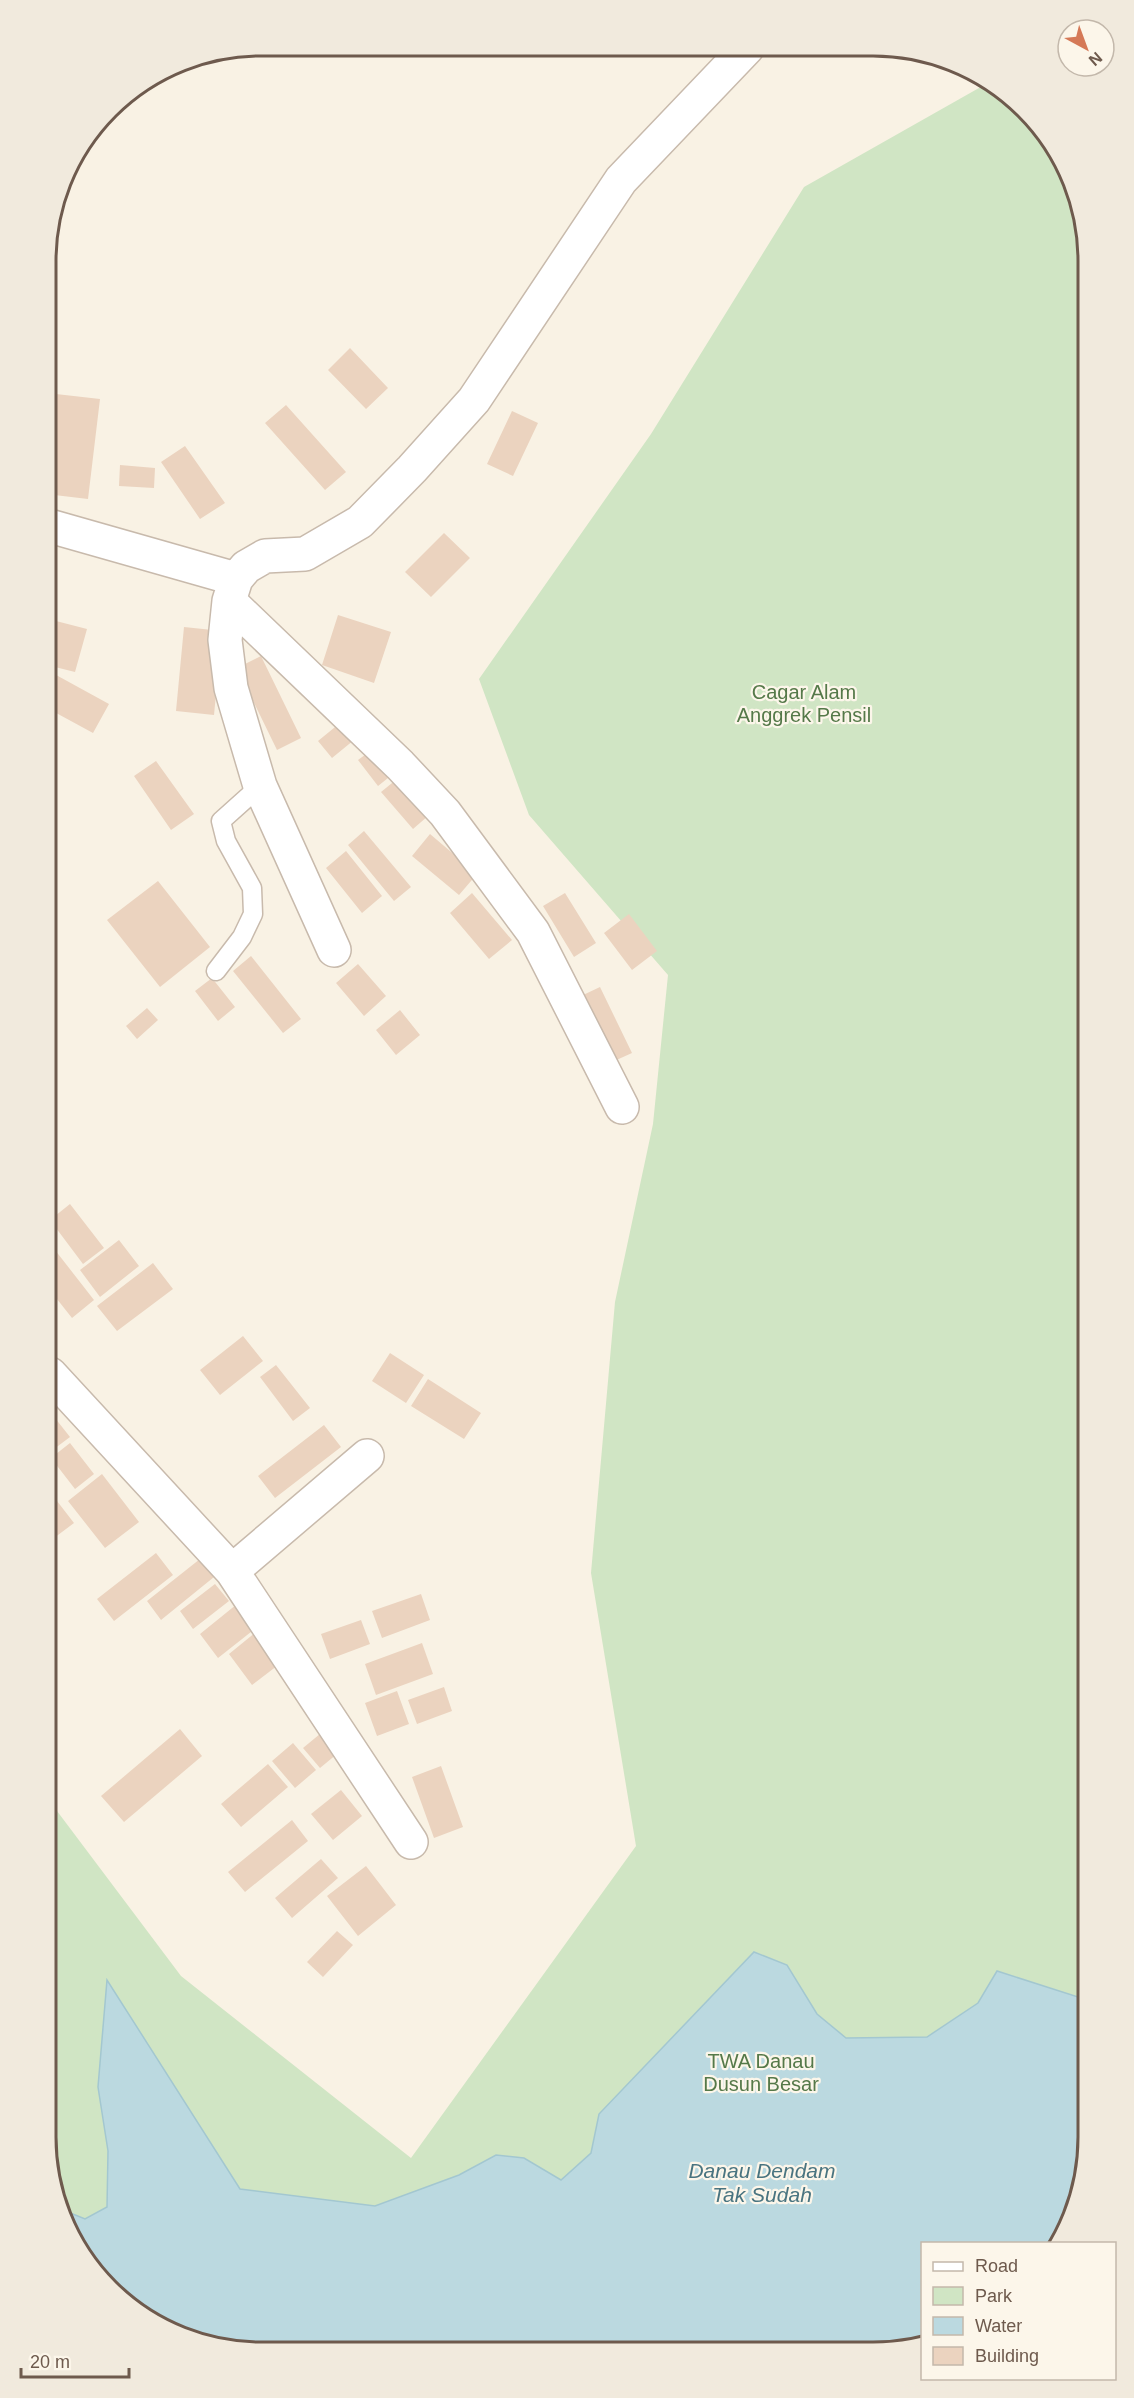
<svg xmlns="http://www.w3.org/2000/svg" width="1134" height="2398" viewBox="0 0 1134 2398" font-family="Arial,sans-serif">
<style>
.green{fill:#d0e5c4}
.water{fill:#bbd9e0;stroke:#a3c7d0;stroke-width:1.5}
.building{fill:#ebd3bf}
.lines{fill:none;stroke-linecap:round;stroke-linejoin:round}
.service-casing{stroke:#c8baac;stroke-width:21}
.minor-casing{stroke:#c8baac;stroke-width:36}
.service{stroke:#fff;stroke-width:18}
.minor{stroke:#fff;stroke-width:33}
.labels{text-anchor:middle;dominant-baseline:central;stroke-width:4.5;stroke-linejoin:round;paint-order:stroke}
.park-label{font-size:20px;fill:#557949;stroke:#fcf6ea}
.water-label{font-size:21px;font-style:italic;fill:#497480;stroke:#fcf6ea}
.rim{fill:none;stroke:#6e5a4d;stroke-width:3}
</style>
<rect width="100%" height="100%" fill="#f9f2e4"/>
<path class="green" d="M986 84 1016 99 1053 141 1082 204 1089 2152 1073 2220 1058 2243 922 2244V2346L218 2349 118 2299 74 2246 52 2194 51 1803 181 1976 411 2158 636 1846 591 1573 615 1302 653 1124 668 975 529 815 479 679 651 434 804 187Z"/>
<path class="water" d="M754 1952 787 1965 817 2014 846 2038 927 2037 978 2003 997 1971 1081 1998 1088 1995 1089 2152 1073 2220 1058 2243 922 2244V2346L218 2349 118 2299 74 2246 58 2208 85 2219 107 2207 108 2151 98 2087 107 1980 240 2189 375 2206 459 2175 496 2155 524 2158 561 2180 591 2153 599 2114Z"/>
<path class="building" d="M350 348 388 388 366 409 328 370Z
M56 394 100 399 88 499 46 494V470Z
M286 405 346 472 325 490 265 423Z
M512 411 538 423 513 476 487 464Z
M185 446 225 503 200 519 161 462Z
M120 465 155 468 154 488 119 486Z
M444 533 470 558 431 597 405 572Z
M338 615 391 632 374 683 322 665Z
M56 621 87 629 75 672 47 665V656Z
M184 627 222 631 214 715 176 711Z
M261 656 301 738 277 750 237 668Z
M47 670 109 704 93 733 47 708Z
M340 723 354 740 332 758 318 741Z
M373 749 393 774 378 786 358 760Z
M156 761 194 814 171 830 134 776Z
M397 779 428 816 413 829 381 792Z
M364 831 411 887 394 901 348 845Z
M430 834 477 874 459 895 412 856Z
M346 851 382 896 362 913 326 868Z
M158 881 210 947 160 987 107 920Z
M472 893 512 940 489 959 450 913Z
M565 893 596 943 574 957 543 906Z
M629 914 657 951 632 970 604 933Z
M251 956 301 1019 283 1033 233 971Z
M358 964 386 996 364 1016 336 983Z
M212 978 235 1007 218 1021 195 991Z
M600 987 632 1053 612 1062 581 996Z
M147 1008 158 1020 137 1039 126 1026Z
M400 1010 420 1035 396 1055 376 1030Z
M70 1204 104 1248 83 1264 50 1220Z
M119 1240 139 1266 100 1297 80 1270Z
M55 1250 94 1300 72 1318 49 1289V1255Z
M153 1263 173 1289 117 1331 97 1306Z
M243 1336 263 1361 220 1395 200 1370Z
M390 1353 424 1375 406 1403 372 1381Z
M276 1365 310 1408 293 1421 260 1377Z
M428 1379 481 1413 464 1439 411 1406Z
M55 1418 70 1437 50 1452V1422Z
M324 1425 341 1447 275 1498 258 1476Z
M70 1443 94 1474 75 1489 51 1458Z
M102 1474 139 1522 105 1548 68 1501Z
M57 1501 74 1523 50 1541V1507Z
M156 1553 173 1575 114 1621 97 1599Z
M200 1559 214 1577 161 1620 147 1601Z
M215 1584 229 1601 193 1629 180 1611Z
M421 1594 430 1620 382 1638 372 1611Z
M242 1600 261 1624 218 1658 200 1634Z
M361 1620 370 1644 330 1659 321 1634Z
M261 1628 286 1659 252 1685 229 1654Z
M422 1643 433 1674 376 1695 365 1664Z
M444 1687 452 1711 417 1724 408 1700Z
M397 1691 409 1724 377 1736 365 1703Z
M180 1729 202 1756 124 1822 101 1796Z
M326 1729 343 1749 320 1768 303 1748Z
M293 1743 316 1770 295 1788 272 1761Z
M268 1764 288 1787 241 1827 221 1804Z
M441 1766 463 1827 434 1838 412 1777Z
M341 1790 362 1816 333 1840 311 1814Z
M292 1820 308 1841 245 1892 228 1872Z
M321 1859 338 1878 292 1918 275 1898Z
M366 1866 396 1905 358 1936 327 1896Z
M337 1931 353 1945 323 1977 307 1962Z"/>
<g class="lines">
<defs>
<path id="service" d="M216 971 242 937 253 914 252 888 226 841 221 821 260 786"/>
<path id="minor" d="M46 525 236 579
M229 601 400 765 445 813 533 932 622 1107
M334 950 260 786 231 688 225 640 229 601 236 579 246 567 265 556 305 554 360 522 412 469 474 400 621 180 747 48
M50 1374 232 1571 411 1842
M232 1571 367 1456"/>
</defs>
<use href="#service" class="service-casing"/>
<use href="#minor" class="minor-casing"/>
<use href="#service" class="service"/>
<use href="#minor" class="minor"/>
</g>
<g class="labels">
<g class="park-label">
<text x="804" y="692">Cagar Alam<tspan x="804" dy="23">Anggrek Pensil</tspan></text>
<text x="761" y="2061">TWA Danau<tspan x="761" dy="23">Dusun Besar</tspan></text>
</g>
<g class="water-label">
<text x="762" y="2170">Danau Dendam<tspan x="762" dy="24">Tak Sudah</tspan></text>
</g>
</g>
<path d="M0 0H1134V2398H0ZM261 56H873A205 205 0 0 1 1078 261V2137A205 205 0 0 1 873 2342H261A205 205 0 0 1 56 2137V261A205 205 0 0 1 261 56Z" fill="#f1eadd" fill-rule="evenodd"/>
<path class="rim" d="M261 56H873A205 205 0 0 1 1078 261V2137A205 205 0 0 1 873 2342H261A205 205 0 0 1 56 2137V261A205 205 0 0 1 261 56Z"/>
<rect x="921" y="2242" width="195" height="138" fill="#fcf6ea" stroke="#c3b8ab" stroke-width="1.5"/>
<rect x="933" y="2262" width="30" height="9" fill="#ffffff" stroke="#c3b8ab" stroke-width="1.5"/>
<text x="975" y="2272" font-size="18" fill="#6e5a4d">Road</text>
<rect x="933" y="2287" width="30" height="18" fill="#d0e5c4" stroke="#c3b8ab" stroke-width="1.5"/>
<text x="975" y="2302" font-size="18" fill="#6e5a4d">Park</text>
<rect x="933" y="2317" width="30" height="18" fill="#bbd9e0" stroke="#c3b8ab" stroke-width="1.5"/>
<text x="975" y="2332" font-size="18" fill="#6e5a4d">Water</text>
<rect x="933" y="2347" width="30" height="18" fill="#ebd3bf" stroke="#c3b8ab" stroke-width="1.5"/>
<text x="975" y="2362" font-size="18" fill="#6e5a4d">Building</text>
<g transform="translate(1086 48) rotate(139)"><circle r="28" fill="#fcf6ea" stroke="#c3b8ab" stroke-width="1.5"/>
<path d="M0-4.5L10 22L0 15L-10 22Z" fill="#d57957"/>
<text y="-9" font-size="16" font-weight="bold" text-anchor="middle" fill="#6e5a4d">N</text>
</g>
<path d="M21 2368v9h108v-9" fill="none" stroke="#6e5a4d" stroke-width="3"/>
<text x="30" y="2368" font-size="18" fill="#6e5a4d" stroke="#fcf6ea" stroke-width="4.5" paint-order="stroke">20 m</text>
</svg>
